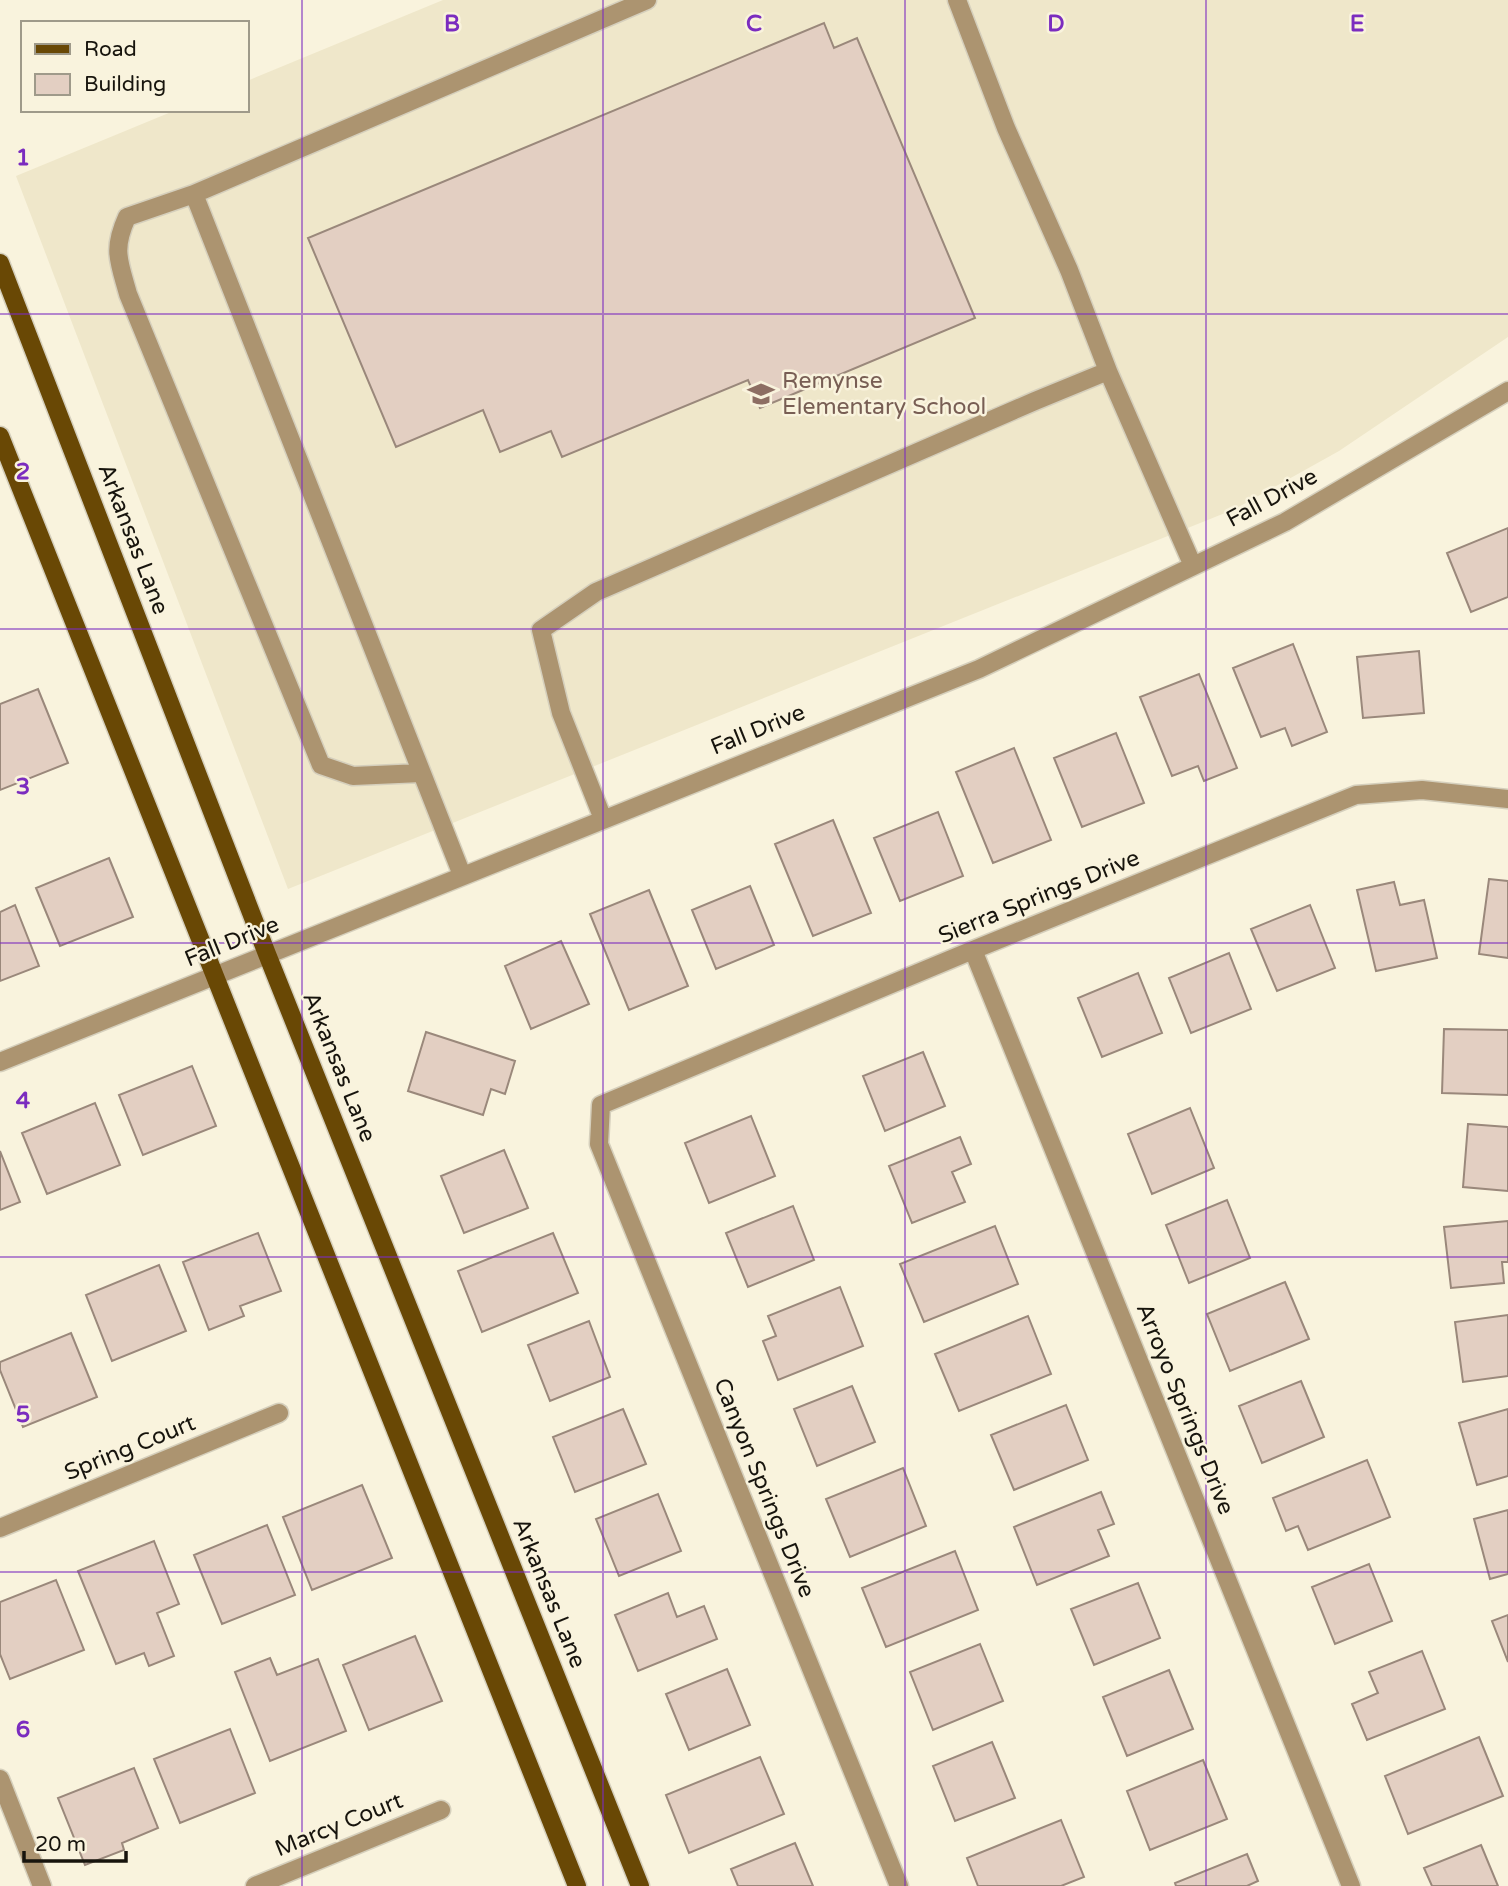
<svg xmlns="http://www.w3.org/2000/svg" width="1508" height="1886" viewBox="0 0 1508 1886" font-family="'Varela Round',sans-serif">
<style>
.built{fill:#efe7ca}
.building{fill:#e3cfc2;stroke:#9a887b;stroke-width:2}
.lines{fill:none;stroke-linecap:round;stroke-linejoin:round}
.minor-casing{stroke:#d5cfbc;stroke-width:21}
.major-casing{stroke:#d5cfbc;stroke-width:21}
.minor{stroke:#ac9470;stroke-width:18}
.major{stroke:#694805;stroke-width:18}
.grid{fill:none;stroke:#7b2cbf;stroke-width:2;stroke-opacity:0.55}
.labels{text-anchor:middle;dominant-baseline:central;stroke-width:5;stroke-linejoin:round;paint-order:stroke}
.education-label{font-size:23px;fill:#785e54;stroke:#f9f3dd;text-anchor:start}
.street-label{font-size:23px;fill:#17140d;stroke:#f9f3dd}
.grid-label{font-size:23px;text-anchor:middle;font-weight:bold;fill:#7b2cbf;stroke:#f9f3dd;stroke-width:5;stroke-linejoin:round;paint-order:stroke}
</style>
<rect width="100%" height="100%" fill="#f9f3dd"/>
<path class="built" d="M443 0H1508V337L1339 451 1235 509 288 889 16 176 176 110H247V81Z"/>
<path class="building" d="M824 23 834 48 857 38 975 318 760 408 748 380 562 457 551 431 500 452 483 410 396 447 308 238Z
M1508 528V597L1471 612 1447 553Z
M1293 644 1327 732 1292 746 1285 728 1261 737 1233 668Z
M1419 651 1424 713 1363 718 1357 657Z
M1199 674 1237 768 1204 781 1198 766 1172 776 1140 697Z
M38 689 68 763 0 790V704Z
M1116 733 1144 803 1082 827 1054 758Z
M1014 748 1051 840 993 863 956 772Z
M938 812 963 876 900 901 874 838Z
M833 820 871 913 813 936 775 844Z
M109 858 133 917 60 946 36 888Z
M1489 879 1508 881V958L1479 954Z
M1394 882 1400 905 1424 900 1437 958 1376 971 1357 890Z
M750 886 774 945 716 969 692 910Z
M649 890 688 986 629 1010 590 914Z
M15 905 39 966 0 981V912Z
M1310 905 1335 968 1277 991 1251 929Z
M561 941 589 1004 531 1029 505 966Z
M1229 953 1251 1009 1191 1033 1169 978Z
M1138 973 1162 1033 1102 1057 1078 998Z
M1444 1029 1508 1030V1095L1442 1093Z
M426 1032 515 1061 505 1094 491 1089 483 1115 408 1091Z
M923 1052 945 1106 885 1131 863 1076Z
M192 1066 216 1126 143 1155 119 1095Z
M95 1103 120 1165 47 1194 22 1133Z
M1190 1108 1214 1168 1152 1194 1128 1134Z
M751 1116 775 1176 709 1203 685 1143Z
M1468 1124 1508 1127V1191L1463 1187Z
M960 1137 971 1164 952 1172 965 1202 912 1223 889 1166Z
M504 1150 528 1208 464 1233 441 1176Z
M0 1151 20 1202 0 1210Z
M1227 1200 1250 1258 1189 1283 1166 1225Z
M793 1206 814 1260 748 1287 726 1233Z
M1508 1221V1262H1502L1504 1283 1451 1288 1444 1227Z
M995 1226 1018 1284 924 1322 900 1264Z
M258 1233 281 1291 240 1306 244 1316 209 1330 183 1262Z
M553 1233 578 1293 482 1332 458 1271Z
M159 1265 186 1331 112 1361 86 1295Z
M1285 1282 1309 1339 1230 1371 1207 1314Z
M840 1287 863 1346 778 1380 763 1341 776 1336 768 1316Z
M1508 1315V1376L1463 1382 1455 1322Z
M1028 1316 1051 1374 959 1411 935 1354Z
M589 1321 610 1377 550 1401 528 1345Z
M71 1333 97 1397 23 1427 0 1370V1362Z
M1301 1381 1324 1437 1262 1463 1239 1406Z
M852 1386 875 1442 817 1466 794 1409Z
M1066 1405 1088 1460 1014 1490 991 1435Z
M623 1409 646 1464 575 1492 553 1437Z
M1508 1409V1476L1477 1485 1459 1423Z
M1367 1460 1390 1517 1308 1550 1298 1526 1286 1531 1273 1498Z
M903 1468 926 1526 850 1557 826 1499Z
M362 1485 392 1558 312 1590 283 1517Z
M1101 1492 1114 1524 1098 1530 1109 1556 1037 1585 1014 1527Z
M658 1494 681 1551 619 1576 596 1519Z
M1508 1510V1574L1490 1579 1474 1519Z
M267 1525 295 1595 222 1624 194 1555Z
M154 1541 179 1604 157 1613 174 1656 149 1666 144 1653 116 1664 78 1571Z
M955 1551 978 1610 886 1647 862 1588Z
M1369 1564 1392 1621 1335 1644 1312 1587Z
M56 1580 84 1650 10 1679 0 1654V1602Z
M1138 1583 1160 1638 1094 1665 1071 1609Z
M668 1593 677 1617 704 1606 717 1639 638 1671 615 1615Z
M1508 1615V1662L1492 1621Z
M415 1636 442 1701 369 1730 343 1665Z
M980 1644 1003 1701 933 1730 910 1672Z
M1422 1651 1445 1709 1367 1740 1352 1704 1378 1693 1369 1672Z
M270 1658 277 1675 318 1659 346 1731 270 1761 235 1672Z
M727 1669 750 1725 689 1750 666 1694Z
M1169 1670 1193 1729 1127 1756 1103 1697Z
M230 1729 255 1793 180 1823 154 1759Z
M1479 1737 1503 1796 1408 1834 1385 1776Z
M992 1742 1015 1798 955 1821 933 1766Z
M760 1757 784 1814 689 1853 666 1795Z
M1203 1760 1227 1819 1150 1850 1127 1791Z
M134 1768 158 1828 122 1843 124 1850 85 1865 58 1798Z
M1061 1820 1084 1877 1061 1886H978L967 1858Z
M795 1843 813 1886H738L731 1869Z
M1481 1845 1498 1886H1432L1424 1868Z
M1247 1854 1258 1881 1247 1886H1176L1175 1883Z"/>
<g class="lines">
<defs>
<path id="minor" d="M957 0 1006 128 1069 270 1108 371
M194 194 127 217C112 250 119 261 128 294L321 765 353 776 421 773
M603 819 561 713 541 630 596 592 1035 401 1108 371 1193 566
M462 875 194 194 647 0
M973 950 1351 1886
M0 1062 979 669 1285 522 1508 391
M0 1528 279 1413
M0 1779 42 1886
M255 1886 441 1810
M899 1886 599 1144 601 1105 973 950 1356 795 1422 790 1508 799"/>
<path id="major" d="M0 263 267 954 640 1886
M0 436 577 1886"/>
</defs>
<use href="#minor" class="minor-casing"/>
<use href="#major" class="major-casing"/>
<use href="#minor" class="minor"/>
<use href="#major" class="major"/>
</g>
<path class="grid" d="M302 0V1886M603 0V1886M905 0V1886M1206 0V1886M0 314H1508M0 629H1508M0 943H1508M0 1257H1508M0 1572H1508"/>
<defs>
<symbol id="school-bare" viewBox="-9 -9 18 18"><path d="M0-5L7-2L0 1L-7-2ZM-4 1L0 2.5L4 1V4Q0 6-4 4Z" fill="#8d6e63" stroke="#f9f3dd" stroke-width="2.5" paint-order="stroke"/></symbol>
</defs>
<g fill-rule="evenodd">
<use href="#school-bare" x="742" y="375" width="38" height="38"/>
</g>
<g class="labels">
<g class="education-label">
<text x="782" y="381">Remynse<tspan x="782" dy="26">Elementary School</tspan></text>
</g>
<g class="street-label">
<text transform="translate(1272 498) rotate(-28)">Fall Drive</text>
<text transform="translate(133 539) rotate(69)">Arkansas Lane</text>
<text transform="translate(758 730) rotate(-22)">Fall Drive</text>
<text transform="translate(1039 897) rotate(-22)">Sierra Springs Drive</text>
<text transform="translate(232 942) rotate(-22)">Fall Drive</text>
<text transform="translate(339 1067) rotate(68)">Arkansas Lane</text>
<text transform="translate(1185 1409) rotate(68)">Arroyo Springs Drive</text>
<text transform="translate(130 1448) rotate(-22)">Spring Court</text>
<text transform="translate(764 1488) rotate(68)">Canyon Springs Drive</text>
<text transform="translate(549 1593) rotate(68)">Arkansas Lane</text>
<text transform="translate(339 1825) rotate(-22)">Marcy Court</text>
</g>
</g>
<g class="grid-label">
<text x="452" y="31">B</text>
<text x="754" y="31">C</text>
<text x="1056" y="31">D</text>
<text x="1357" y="31">E</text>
<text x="23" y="165">1</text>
<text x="23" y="479">2</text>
<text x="23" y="794">3</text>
<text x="23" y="1108">4</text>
<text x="23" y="1422">5</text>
<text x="23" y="1737">6</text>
</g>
<rect x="21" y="21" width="228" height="91" fill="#f9f3dd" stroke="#9f9a8a" stroke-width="2"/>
<rect x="35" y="44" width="35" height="10" fill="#694805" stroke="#9f9a8a" stroke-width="2"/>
<text x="84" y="56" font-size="21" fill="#17140d">Road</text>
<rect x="35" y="74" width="35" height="21" fill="#e3cfc2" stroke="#9f9a8a" stroke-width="2"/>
<text x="84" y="91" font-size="21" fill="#17140d">Building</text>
<path d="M24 1851v10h102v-10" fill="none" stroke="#17140d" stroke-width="3.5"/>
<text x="35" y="1851" font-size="21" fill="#17140d" stroke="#f9f3dd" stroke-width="5" paint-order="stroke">20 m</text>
</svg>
